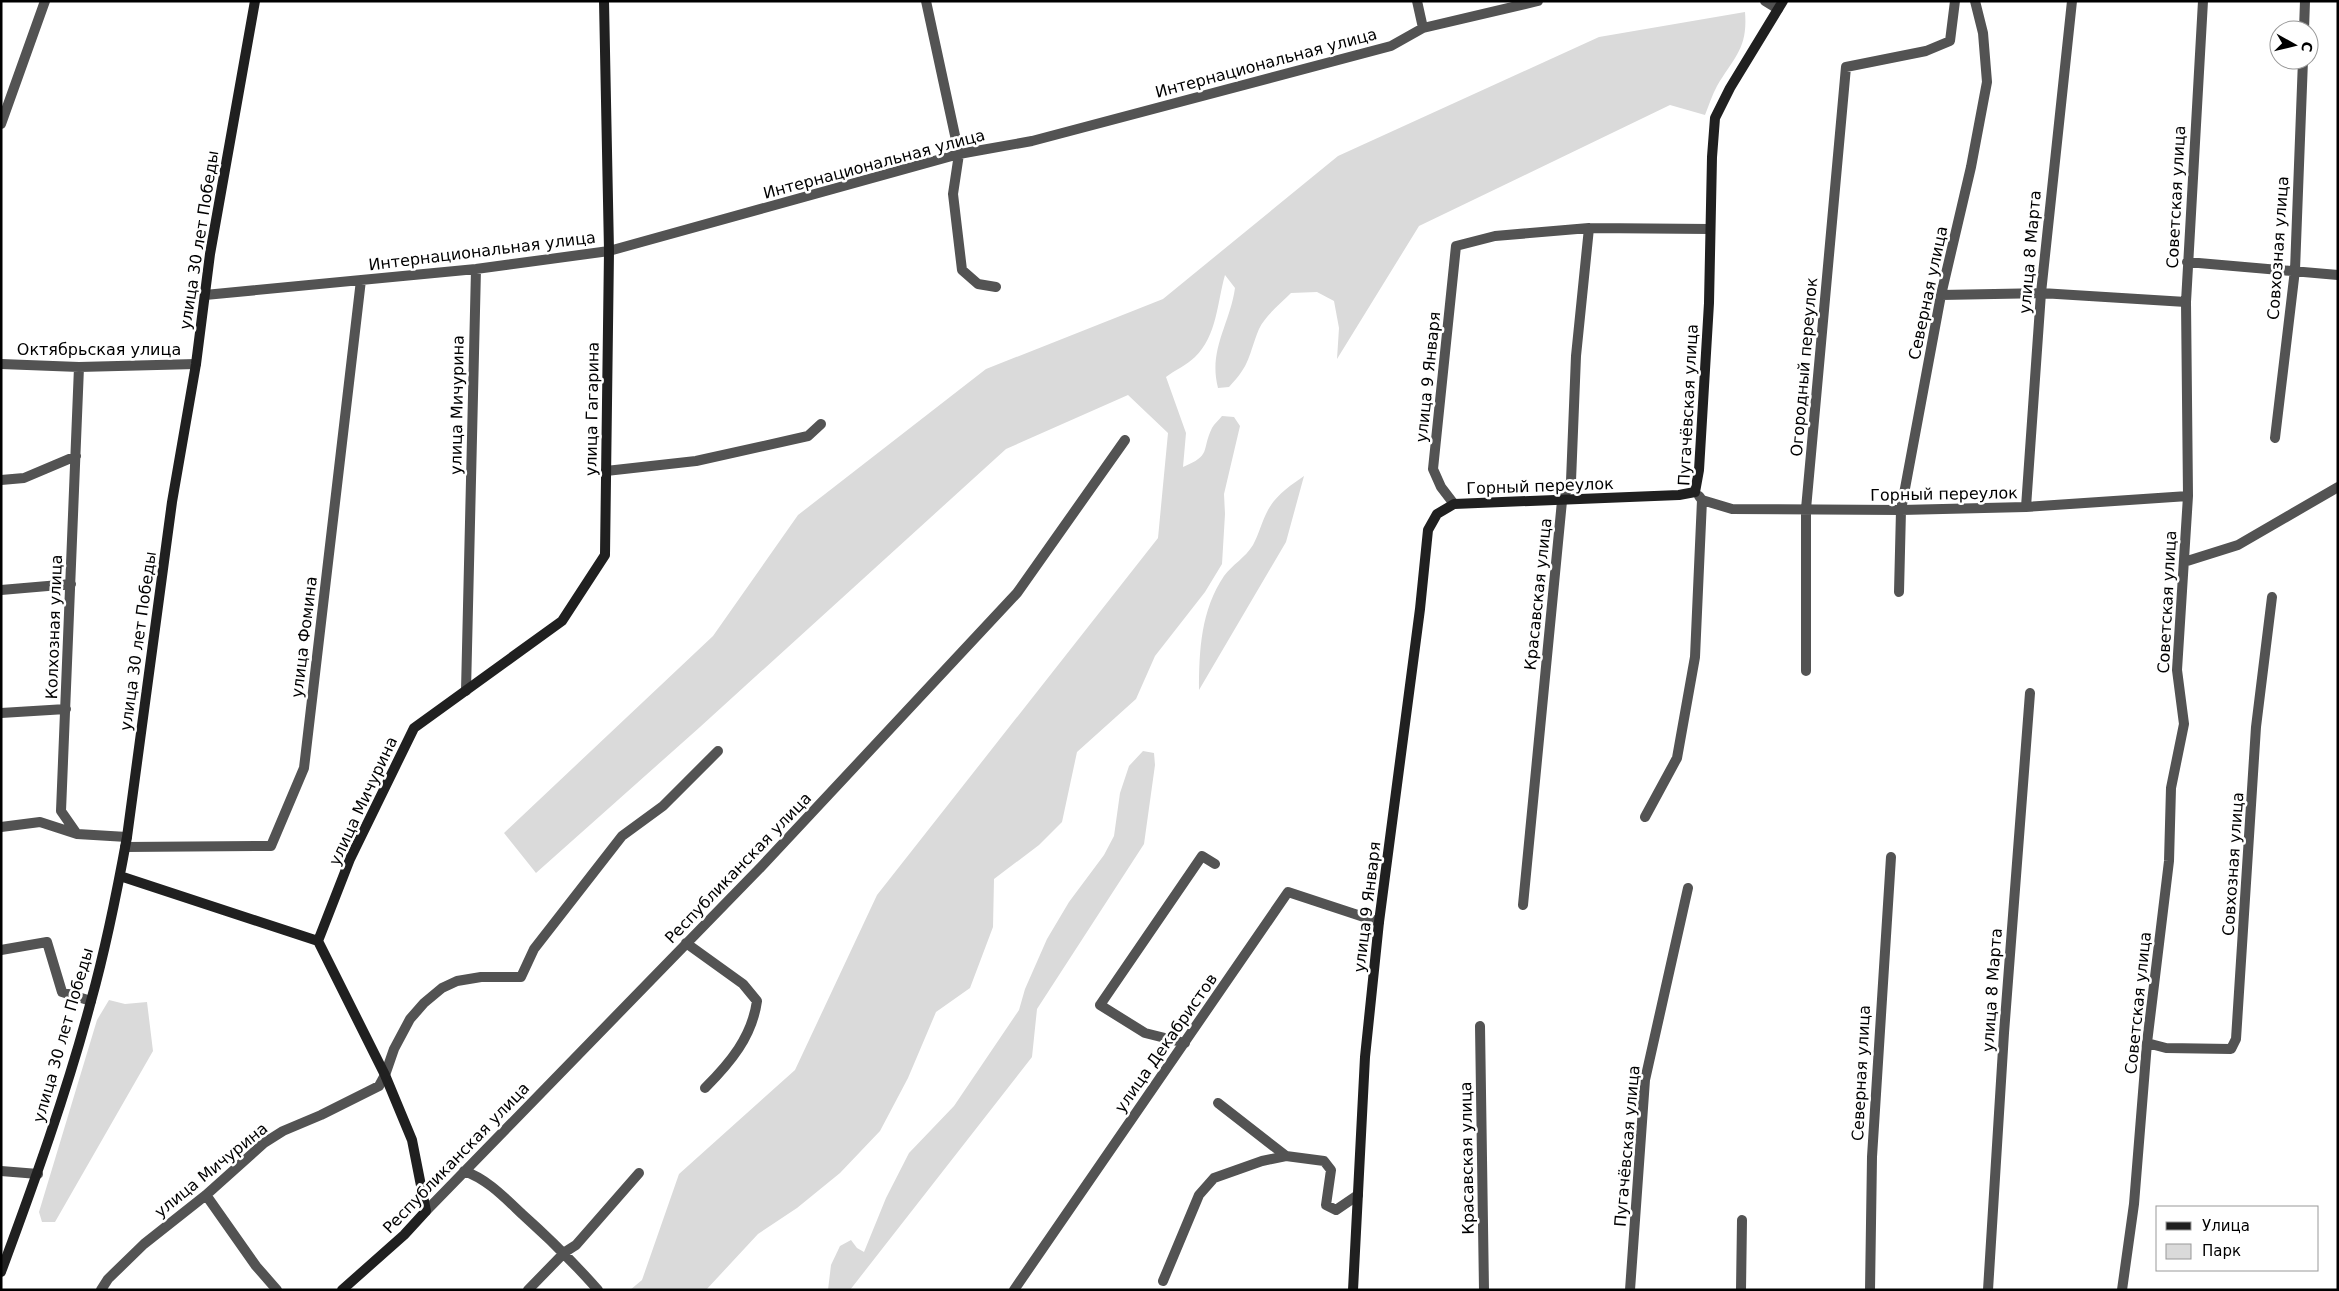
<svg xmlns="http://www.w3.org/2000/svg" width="2339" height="1291" viewBox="0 0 2339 1291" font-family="'DejaVu Sans',sans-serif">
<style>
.green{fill:#dadada}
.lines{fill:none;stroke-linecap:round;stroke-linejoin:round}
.street{stroke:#535353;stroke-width:10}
.secondary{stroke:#202020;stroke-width:10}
.labels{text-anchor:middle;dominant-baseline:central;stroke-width:5;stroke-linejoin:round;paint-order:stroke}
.street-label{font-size:16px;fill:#000;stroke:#fff}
</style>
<rect width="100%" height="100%" fill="#fff"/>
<path class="green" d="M1745 12C1748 49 1734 57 1717 86 1712 95 1709 105 1705 115L1670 105 1419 226 1337 359 1339 328 1334 301 1317 292 1291 293C1281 303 1265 316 1259 329 1248 356 1251 364 1229 387L1218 388C1208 350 1230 324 1235 288L1225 275C1217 303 1217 336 1195 357 1187 365 1175 370 1166 377L1186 433 1183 467C1212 455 1201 451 1212 428 1214 424 1219 420 1222 416L1234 417 1240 426 1224 494 1225 514 1222 564 1205 592 1155 656 1136 699 1077 752 1062 822 1039 845 994 879 993 927 970 988 936 1012 908 1078 880 1131 840 1173 797 1208 758 1234 706 1290H630L642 1280 679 1174 795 1070 877 895 1158 538 1168 433 1128 395 1006 449 700 727 536 873 504 833 713 636 798 515 986 369 1163 299 1338 156 1599 37Z
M1304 476 1286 542 1199 690C1199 650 1201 610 1224 576 1233 564 1245 558 1253 545 1259 534 1262 521 1268 510 1276 495 1291 485 1304 476Z
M1143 751 1154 753 1155 765 1144 844 1037 1009 1032 1057 850 1290H828L831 1265 840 1246 851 1240 857 1248 864 1252 886 1198 909 1153 954 1106 1019 1010 1025 989 1047 939 1069 902 1104 855 1114 836 1120 793 1129 766Z
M109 1000 125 1004 147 1002 153 1051 55 1222H42L39 1212 97 1020Z"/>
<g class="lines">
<path class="street" d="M926 1 959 154 953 194 962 270 978 284 996 287
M1417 1 1423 28
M1765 1 1778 9
M2304 30 2305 1
M1 124 45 1
M2187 262 2338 275
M205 295 476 269 609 251 959 154 1032 141 1391 46 1423 28 1538 1
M1941 295 2041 293 2186 302
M1 364 79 367 196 364
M79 367 61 811 77 834 127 837
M2275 438 2295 270 2303 60
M606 471 696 461 808 436 821 424
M1 480 24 478 76 456
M1702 500 1732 509 1901 510 2026 507 2188 496
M1454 504 1441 487 1433 469 1456 246 1495 236 1589 228 1710 229
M2026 507 2041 293 2072 1
M2184 562 2238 545 2338 487
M1 590 71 584
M1899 592 1901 510 1941 295 1971 167 1987 82 1983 33 1975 1
M1806 671V509L1846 67 1926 51 1950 41 1955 1
M466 691 476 269
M1 713 66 709
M1645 817 1677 758 1695 657 1702 500 1699 496
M1 827 40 822 77 834
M125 847 271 846 304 768 361 280
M1523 905 1562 501 1571 481 1576 356 1589 228
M686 943 743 984 757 1001C752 1037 730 1063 705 1088
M1 950 47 942 62 992 91 1001
M1480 1026 1484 1290
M1185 1043 1145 1033 1100 1005 1202 856 1215 864
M2147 1043 2166 1048 2231 1049 2236 1039 2256 727 2272 597
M1218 1103 1286 1156
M1 1171 38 1174
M464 1171C487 1179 504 1197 522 1214 549 1238 574 1263 598 1290
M206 1195 256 1266 277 1290
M426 1211 761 867 1017 593 1125 440
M1163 1281 1199 1195 1214 1178 1262 1161 1286 1156 1324 1161 1331 1170 1326 1205 1336 1210 1358 1195
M101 1290 108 1279 144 1244 206 1195 264 1143 283 1131 321 1115 379 1086 385 1075 394 1049 410 1019 424 1003 442 988 457 981 481 977H521L534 949 622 836 663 806 718 751
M528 1290 565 1252 576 1245 639 1173
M1014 1290 1288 892 1379 922
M1630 1290 1645 1080 1688 888
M1741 1290 1742 1220
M1870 1290 1872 1157 1891 857
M1988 1290 2004 1033 2030 693
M2122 1290 2134 1204 2147 1043 2169 861 2171 788 2184 724 2177 670 2188 496 2186 302 2203 1"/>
<path class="secondary" d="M120 876 318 941
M1 1272C34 1183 67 1092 91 1001 106 947 117 892 127 837L172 502 196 364 210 254 255 1
M342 1290 404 1235 426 1211 412 1140 385 1075 318 941 350 859 414 728 562 621 605 555 609 251 604 1
M1353 1290 1365 1057 1379 922 1420 609 1428 530 1437 514 1454 504 1679 495 1695 492 1699 470 1709 303 1712 157 1715 118 1730 88 1783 1"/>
</g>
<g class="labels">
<g class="street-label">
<text transform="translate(1266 63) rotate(-15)">Интернациональная улица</text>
<text transform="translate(874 164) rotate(-15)">Интернациональная улица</text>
<text transform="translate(2176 197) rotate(-87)">Советская улица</text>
<text transform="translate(199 240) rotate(-81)">улица 30 лет Победы</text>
<text transform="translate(2278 248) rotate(-86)">Совхозная улица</text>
<text transform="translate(482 251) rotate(-7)">Интернациональная улица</text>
<text transform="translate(2030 252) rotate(-85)">улица 8 Марта</text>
<text transform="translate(1928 293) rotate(-78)">Северная улица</text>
<text x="99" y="349">Октябрьская улица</text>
<text transform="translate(1804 367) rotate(-85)">Огородный переулок</text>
<text transform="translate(1428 377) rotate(-84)">улица 9 Января</text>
<text transform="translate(457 405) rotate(-89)">улица Мичурина</text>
<text transform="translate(1688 405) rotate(-87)">Пугачёвская улица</text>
<text transform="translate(592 409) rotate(-89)">улица Гагарина</text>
<text transform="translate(1540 486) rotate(-2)">Горный переулок</text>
<text transform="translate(1944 494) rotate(-1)">Горный переулок</text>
<text transform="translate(1538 594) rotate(-84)">Красавская улица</text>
<text transform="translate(2167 602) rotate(-87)">Советская улица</text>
<text transform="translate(54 627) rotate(-88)">Колхозная улица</text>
<text transform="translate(304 637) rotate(-83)">улица Фомина</text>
<text transform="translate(138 641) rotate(-82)">улица 30 лет Победы</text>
<text transform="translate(363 801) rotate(-65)">улица Мичурина</text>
<text transform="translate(2233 864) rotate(-86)">Совхозная улица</text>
<text transform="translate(738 868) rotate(-46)">Республиканская улица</text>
<text transform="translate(1367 907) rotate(-83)">улица 9 Января</text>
<text transform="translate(1992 990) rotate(-86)">улица 8 Марта</text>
<text transform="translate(2138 1003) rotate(-84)">Советская улица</text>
<text transform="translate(63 1035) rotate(-74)">улица 30 лет Победы</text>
<text transform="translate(1166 1043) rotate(-55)">улица Декабристов</text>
<text transform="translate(1861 1073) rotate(-87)">Северная улица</text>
<text transform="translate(1627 1146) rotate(-85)">Пугачёвская улица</text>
<text transform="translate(456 1158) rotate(-46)">Республиканская улица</text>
<text transform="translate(1467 1158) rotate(-91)">Красавская улица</text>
<text transform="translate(211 1170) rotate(-39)">улица Мичурина</text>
</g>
</g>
<rect width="2339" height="1291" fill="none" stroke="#000000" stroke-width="5"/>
<rect x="2156" y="1206" width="162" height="65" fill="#ffffff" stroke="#999999"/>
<rect x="2166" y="1222" width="25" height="8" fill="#202020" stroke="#999999"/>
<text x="2202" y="1231" font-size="15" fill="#000000">Улица</text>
<rect x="2166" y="1244" width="25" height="15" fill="#dadada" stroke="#999999"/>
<text x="2202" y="1256" font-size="15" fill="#000000">Парк</text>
<g transform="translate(2294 45) rotate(98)"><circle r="24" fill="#ffffff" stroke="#999999"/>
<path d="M0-4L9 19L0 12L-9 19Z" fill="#000000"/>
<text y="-8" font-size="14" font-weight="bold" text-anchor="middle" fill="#000000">С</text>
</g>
</svg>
